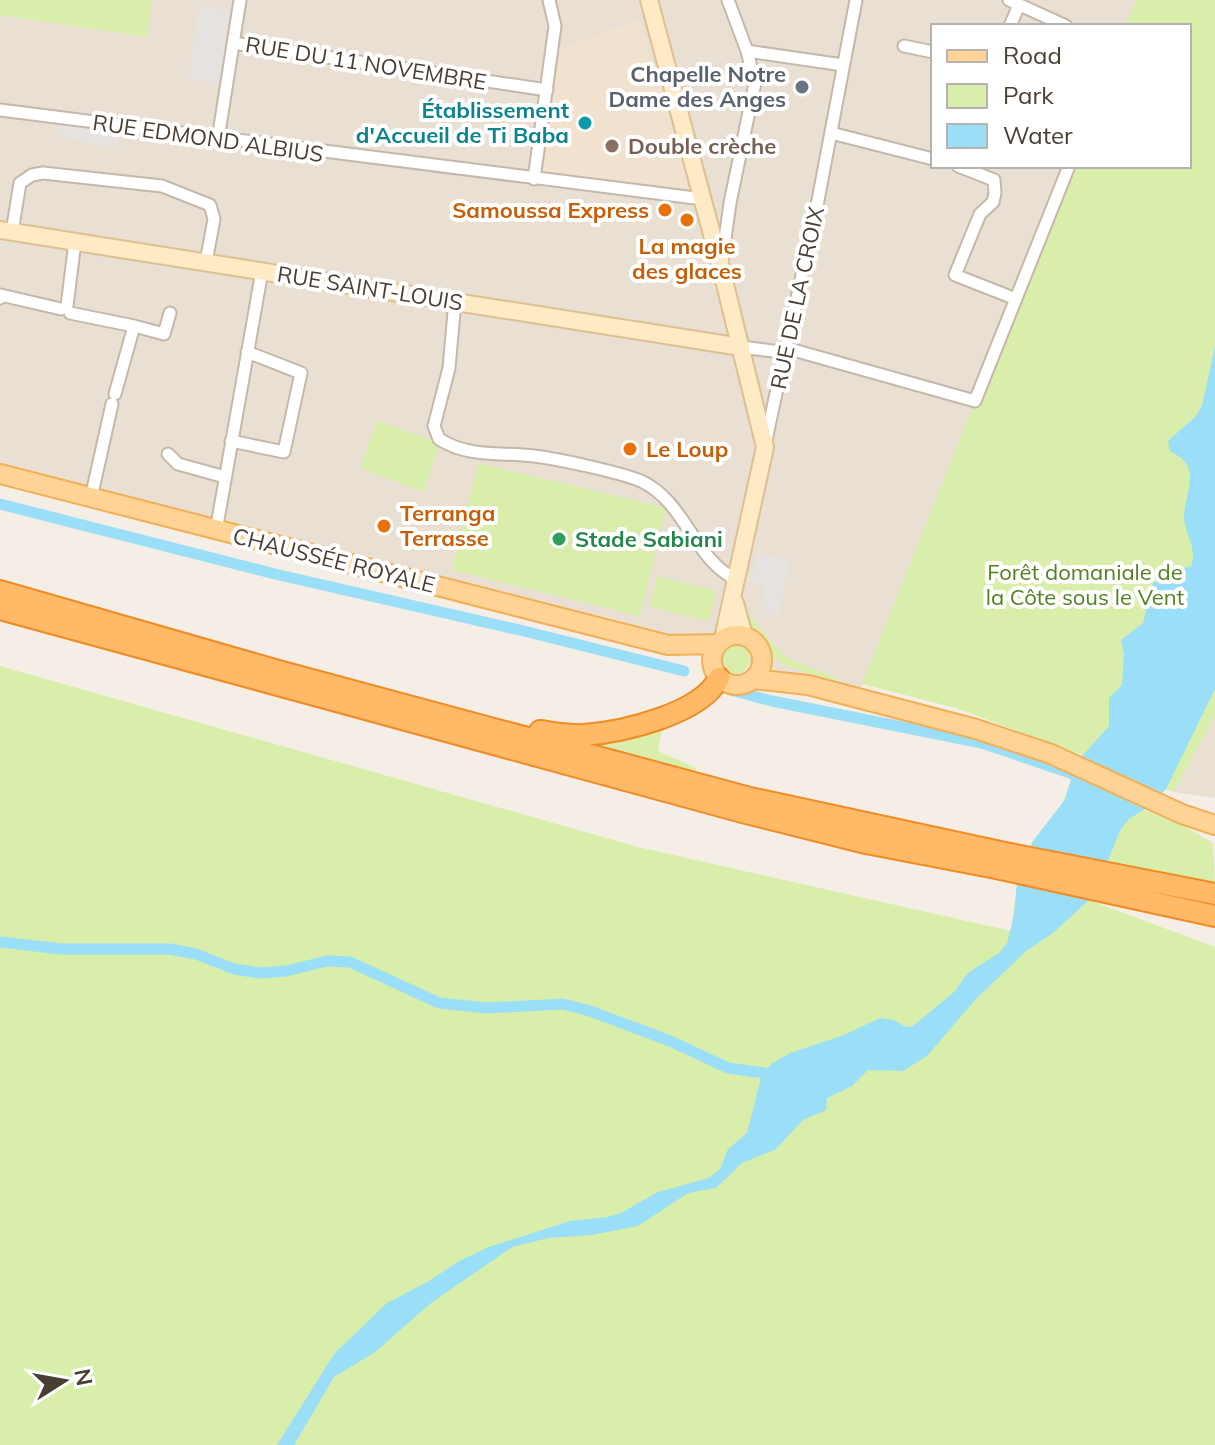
<svg xmlns="http://www.w3.org/2000/svg" width="1215" height="1445" viewBox="0 0 1215 1445" font-family="Mulish,sans-serif">
<style>
.residential{fill:#e9e0d3}
.education{fill:#f0e2ce}
.green{fill:#d8eeaa}
.parking{fill:#e5e2df}
.water{fill:#9bdef8}
.lines{fill:none;stroke-linecap:round;stroke-linejoin:round}
.canal{stroke:#9bdef8;stroke-width:11}
.street-casing{stroke:#c4b8aa;stroke-width:15}
.secondary-casing{stroke:#ddc092;stroke-width:20}
.primary-casing{stroke:#f1b058;stroke-width:22}
.highway-casing{stroke:#ef8c26;stroke-width:24}
.street{stroke:#fff;stroke-width:11}
.secondary{stroke:#ffeac6;stroke-width:16}
.primary{stroke:#ffd395;stroke-width:18}
.highway{stroke:#ffb967;stroke-width:20}
.worship-dot{fill:#6b7280;stroke:#fff;stroke-width:3}
.culture-dot{fill:#0f9aa8;stroke:#fff;stroke-width:3}
.education-dot{fill:#8d6e63;stroke:#fff;stroke-width:3}
.food-dot{fill:#e8710a;stroke:#fff;stroke-width:3}
.leisure-dot{fill:#2e9e5b;stroke:#fff;stroke-width:3}
.labels{text-anchor:middle;dominant-baseline:central;stroke-width:8;stroke-linejoin:round;paint-order:stroke}
.street-label{font-size:22px;fill:#493e34;stroke:#fff}
.worship-label{font-size:22px;font-weight:bold;fill:#5b616d;stroke:#fff;text-anchor:end}
.culture-label{font-size:22px;font-weight:bold;fill:#0d838f;stroke:#fff;text-anchor:end}
.education-label{font-size:22px;font-weight:bold;fill:#785e54;stroke:#fff;text-anchor:start}
.food-label{font-size:22px;font-weight:bold;fill:#c56008;stroke:#fff;text-anchor:start}
.leisure-label{font-size:22px;font-weight:bold;fill:#27864d;stroke:#fff;text-anchor:start}
.park-label{font-size:22px;fill:#518121;stroke:#fff}
</style>
<rect width="100%" height="100%" fill="#f5eee6"/>
<path class="residential" d="M152 0H1136L1125 26H933V166H1069L857 698 756 668 737 652 730 638 700 646 0 474V15L146 37Z
M1215 716V798L1173 792Z"/>
<path class="education" d="M640 20 692 196 541 175 558 49Z"/>
<path class="green" d="M0 0H152L147 37 0 15Z
M1136 0H1215V716L1173 792 1166 789 1144 810 1178 822 1213 843 1215 882 1108 864 1089 900 1215 947V1445H0V666L638 847 1011 931 1017 883 1024 860 1033 841 1064 801 1082 755 956 708 862 684 1069 166H1189V26H1125Z
M377 421 440 443 424 492 360 468Z
M478 463 666 508 640 616 452 570Z
M657 576 716 591 709 621 650 607Z
M741 605 775 646 790 659 838 679V683L785 665 772 656 744 621Z
M720 659a15 15 0 1 1 30 0a15 15 0 1 1-30 0Z
M663 724 658 751 696 768 695 774 593 746 594 740Z"/>
<path class="parking" d="M199 5 238 12 226 85 188 78Z
M60 118 121 126 116 148 57 136Z
M757 553 790 560 778 616 760 612 765 586 751 583Z"/>
<path class="water" d="M1215 346V689L1166 789 1151 805 1129 819 1121 829 1096 889 1089 900 1053 933 1026 951 975 1000 927 1056 903 1071 868 1070 852 1086 827 1098 826 1110 803 1120 776 1149 742 1163 716 1188 688 1193 638 1226 592 1235 548 1238 512 1247 431 1303 375 1352 334 1377 294 1445H277L334 1354 387 1303 429 1281 459 1261 489 1247 570 1221 607 1217 621 1213 658 1192 709 1178 720 1169 728 1149 747 1133 761 1078 771 1064 790 1053 844 1035 880 1018 894 1020 906 1027 913 1026 954 992 968 973 1000 952 1007 943 1014 915 1017 883 1024 860 1033 841 1064 801 1073 774 1083 755 1109 726V698L1122 685 1124 654 1121 640 1143 623 1153 583 1169 572 1191 566C1198 549 1185 535 1184 517 1184 502 1194 481 1188 467 1185 459 1177 455 1170 451L1168 441 1196 416 1202 406Z"/>
<g class="lines">
<path class="canal" d="M0 504 275 574 524 631 684 671
M734 691 772 701 982 743 1073 774
M0 942 61 949H170L196 954 234 969 260 973 286 971 327 961 350 962 439 1003 487 1008 563 1004 590 1011 670 1041 728 1068 778 1075"/>
<defs>
<path id="street" d="M1009 0 1066 26
M1010 26 1019 5
M233 43 547 90
M904 46 933 52
M747 51 843 65
M0 110 703 199
M831 133 933 159
M218 139 240 0
M958 166 994 180 995 193 993 202 980 214 955 275 1016 299
M534 179 555 26 549 0
M12 232 20 183 32 175 43 173 162 186 210 205 214 219 206 262
M722 260 730 203 755 83 747 51 728 0
M0 298 1 295 61 309
M455 301 449 368 434 426 439 439C469 458 500 452 534 456 558 459 619 472 641 481 686 502 693 559 737 580
M67 306 75 242
M70 313 134 326 115 394
M134 326 164 334 170 313
M741 347 781 352
M786 348 975 401 1069 166
M766 440 783 361 781 352 786 348 815 216 856 0
M231 441 284 452 301 373 247 352
M168 454 178 464 225 477
M91 498 112 404
M216 531 262 271"/>
<path id="secondary" d="M649 0 721 268 765 447 723 639
M0 230 741 347
M735 603 744 636"/>
<path id="primary" d="M0 474 668 645 717 644
M712 660a25 25 0 1 1 50 0a25 25 0 1 1-50 0Z
M753 679 808 685 976 729 1051 754 1182 814 1215 825"/>
<path id="highway" d="M0 591 275 670 750 798 1005 853 1215 894
M0 609 746 813 866 843 996 868 1215 916
M540 731C555 733 570 736 584 735 623 732 701 714 719 678"/>
</defs>
<use href="#street" class="street-casing"/>
<use href="#secondary" class="secondary-casing"/>
<use href="#primary" class="primary-casing"/>
<use href="#highway" class="highway-casing"/>
<use href="#street" class="street"/>
<use href="#secondary" class="secondary"/>
<use href="#primary" class="primary"/>
<use href="#highway" class="highway"/>
</g>
<circle class="worship-dot" cx="802" cy="87" r="8"/>
<circle class="culture-dot" cx="585" cy="123" r="8"/>
<circle class="education-dot" cx="612" cy="146" r="8"/>
<g class="food-dot">
<circle cx="665" cy="210" r="8"/>
<circle cx="687" cy="220" r="8"/>
<circle cx="630" cy="449" r="8"/>
<circle cx="384" cy="526" r="8"/>
</g>
<circle class="leisure-dot" cx="559" cy="539" r="8"/>
<g class="labels">
<g class="street-label">
<text transform="translate(366 63) rotate(9)">RUE DU 11 NOVEMBRE</text>
<text transform="translate(208 138) rotate(8)">RUE EDMOND ALBIUS</text>
<text transform="translate(370 288) rotate(9)">RUE SAINT-LOUIS</text>
<text transform="translate(797 298) rotate(-78)">RUE DE LA CROIX</text>
<text transform="translate(334 560) rotate(14)">CHAUSSÉE ROYALE</text>
</g>
<g class="worship-label">
<text x="786" y="74">Chapelle Notre<tspan x="786" dy="25">Dame des Anges</tspan></text>
</g>
<g class="culture-label">
<text x="569" y="110">Établissement<tspan x="569" dy="25">d'Accueil de Ti Baba</tspan></text>
</g>
<g class="education-label">
<text x="628" y="146">Double crèche</text>
</g>
<g class="food-label">
<text x="649" y="210" text-anchor="end">Samoussa Express</text>
<text x="687" y="246" text-anchor="middle">La magie<tspan x="687" dy="25">des glaces</tspan></text>
<text x="646" y="449">Le Loup</text>
<text x="400" y="513">Terranga<tspan x="400" dy="25">Terrasse</tspan></text>
</g>
<g class="leisure-label">
<text x="575" y="539">Stade Sabiani</text>
</g>
<g class="park-label">
<text x="1085" y="572">Forêt domaniale de<tspan x="1085" dy="25">la Côte sous le Vent</tspan></text>
</g>
</g>
<rect x="931" y="24" width="260" height="144" fill="#ffffff" stroke="#b6b2ae" stroke-width="2"/>
<rect x="947" y="50" width="40" height="12" fill="#ffd395" stroke="#b6b2ae" stroke-width="2"/>
<text x="1003" y="64" font-size="24" fill="#493e34">Road</text>
<rect x="947" y="84" width="40" height="24" fill="#d8eeaa" stroke="#b6b2ae" stroke-width="2"/>
<text x="1003" y="104" font-size="24" fill="#493e34">Park</text>
<rect x="947" y="124" width="40" height="24" fill="#9bdef8" stroke="#b6b2ae" stroke-width="2"/>
<text x="1003" y="144" font-size="24" fill="#493e34">Water</text>
<g transform="translate(64 1381) rotate(79)" stroke="#ffffff" stroke-width="6" paint-order="stroke">
<path d="M0-6L14 30L0 20L-14 30Z" fill="#493e34"/>
<text y="-12" font-size="22" font-weight="bold" text-anchor="middle" fill="#493e34">N</text>
</g>
</svg>
